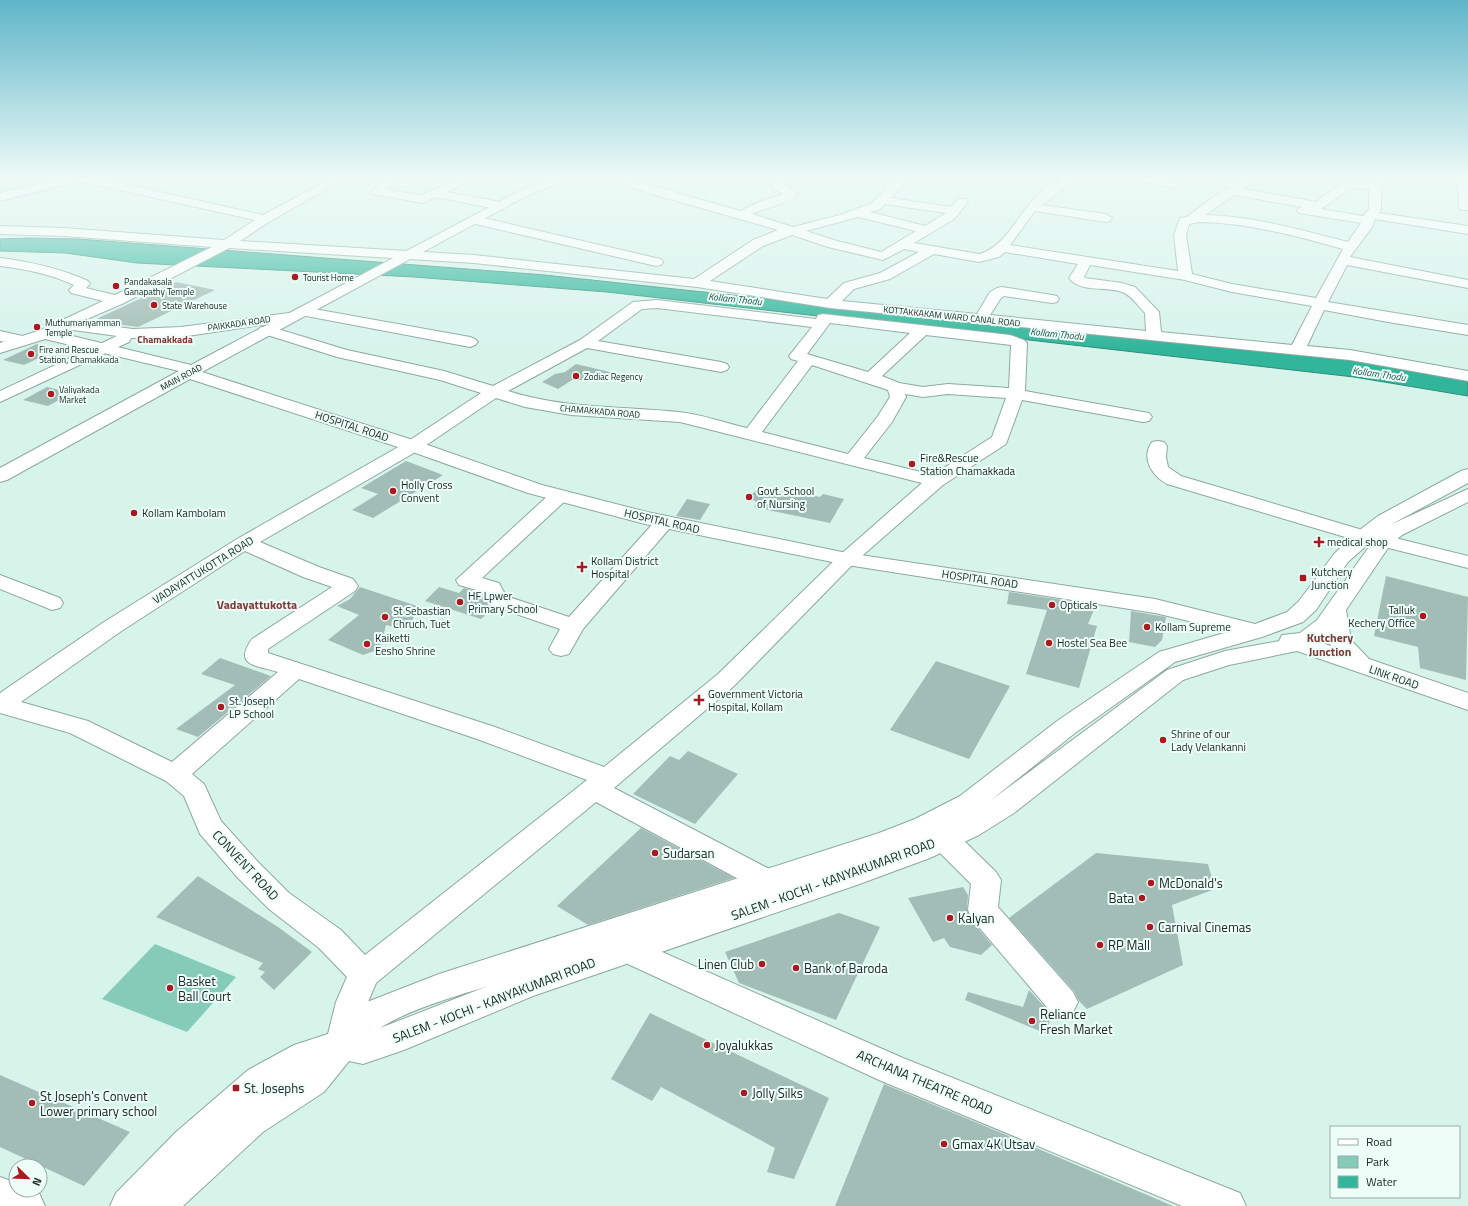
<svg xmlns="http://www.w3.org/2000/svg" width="1468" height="1206" viewBox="0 0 1468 1206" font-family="'Titillium Web',sans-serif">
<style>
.green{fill:#85cbb8}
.water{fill:#32b69b;stroke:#2d8c78}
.building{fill:#a2bdb5}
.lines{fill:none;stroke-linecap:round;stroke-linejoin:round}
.minor-casing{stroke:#8da8a0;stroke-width:2}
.major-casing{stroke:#8da8a0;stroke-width:2}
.minor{fill:#fff;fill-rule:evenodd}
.major{fill:#fff;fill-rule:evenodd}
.poi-dot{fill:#ab1820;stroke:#edfef9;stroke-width:1.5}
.labels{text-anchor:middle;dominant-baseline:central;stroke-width:4;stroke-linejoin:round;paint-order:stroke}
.far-poi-label{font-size:9px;fill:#202a27;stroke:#edfef9;text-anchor:start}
.far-street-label{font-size:9px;fill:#202a27;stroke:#edfef9}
.far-water-label{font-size:10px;font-style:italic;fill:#22564a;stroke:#edfef9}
.far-neighbourhood-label{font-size:10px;font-weight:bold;fill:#813935;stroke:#edfef9}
.street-label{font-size:11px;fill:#202a27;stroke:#edfef9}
.poi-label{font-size:11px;fill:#202a27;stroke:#edfef9;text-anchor:start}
.neighbourhood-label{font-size:12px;font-weight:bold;fill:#813935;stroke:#edfef9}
.near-poi-label{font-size:13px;fill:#202a27;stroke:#edfef9;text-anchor:start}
.near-street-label{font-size:13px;fill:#202a27;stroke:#edfef9}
</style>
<rect width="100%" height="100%" fill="#d7f4eb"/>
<path class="green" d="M155 944 236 977 187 1032 102 999Z"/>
<path class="water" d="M28 238 79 239 545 275 1066 331 1317 355 1468 378V396L1354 377 607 292 414 277 137 263 65 253 0 251V239Z"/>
<path class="building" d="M176 282 215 290 138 327 92 321Z
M37 344 58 349 24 365 3 360Z
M576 364 614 373V380H572L558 389 542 382 555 374 565 372Z
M47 387 72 393 48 406 23 400Z
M406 461 443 475 373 518 352 510 378 494 361 488Z
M761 486 789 494 792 491 820 497 823 494 844 499 830 523 754 507 757 502 748 498Z
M687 499 710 504 700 520 676 516Z
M1386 576 1468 597 1466 680 1420 668 1418 647 1374 636Z
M360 587 420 607 412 620 395 627 386 625 380 649 363 655 328 640 359 615 337 606 350 599Z
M439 587 459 593 464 588 482 593 484 598 482 600 486 601 489 606 493 608 481 619 425 601Z
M1009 592 1096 605 1088 624 1097 626 1079 688 1026 674 1047 610 1007 604Z
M1131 611 1166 617 1162 640 1155 647 1129 642Z
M220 658 271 676 198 737 176 729 235 685 201 674Z
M936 661 1010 686 969 759 890 730Z
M688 751 738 774 695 824 633 794 670 756 679 760Z
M641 828 734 878 588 925 557 906Z
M1096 853 1208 864 1215 889 1172 905 1183 965 1087 1009 1079 1001 1074 991 1009 918Z
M198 876 278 927 312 952 274 990 260 977 265 972 258 969 263 963 156 917Z
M963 887 968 895 967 910 971 920 992 945 981 955 950 947 944 938 933 942 908 898Z
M839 913 880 927 836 1020 739 983 725 952Z
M1029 990 1051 1014 1047 1034 965 1000 968 992 1023 1007Z
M650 1013 829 1098 794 1179 767 1172 775 1148 661 1087 652 1101 611 1079Z
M0 1075 130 1132 84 1186 0 1147Z
M884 1084 1011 1137 1173 1206H835Z"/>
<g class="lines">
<defs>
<path id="minor" d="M60 178H98L263 215 332 178H346L269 222 240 241 474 255 694 279 753 240 778 230 645 192 608 178H626L740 211 761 201 784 194 774 189 772 185 776 178H787L784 185 798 194C792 202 763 209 752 214L793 227 840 215 872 203 897 178H909L891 198 951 207 958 199H966L968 202 954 219 914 243 979 254C1018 244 1025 178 1078 178L1042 205 1106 214 1112 218 1110 221 1106 222 1035 211 1010 245 1178 271 1174 235 1180 218 1187 217 1209 200 1246 178H1260L1244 189 1317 202 1322 197 1345 182H1372L1377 178H1390L1381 187V210L1379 213 1468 226V234L1375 219 1372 227 1350 257 1468 280V288L1347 265 1328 302 1468 325V335L1388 322 1324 310 1307 346 1350 350 1468 371V381L1350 360 830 308 697 287 474 263 229 248 124 303 80 322 133 329 181 327 297 312 298 308 303 307 470 337 475 339 478 342 475 345 470 347 301 315 299 319 294 320 181 337 131 338 129 342 0 402V391L117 336 66 329 49 337H39L36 334 39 331 103 301 71 293 69 290 74 285C50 274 26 269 0 266V258C31 262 60 268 88 281L90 284 86 288 115 295 212 247 64 236 0 234V226L64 228 224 240 255 220 78 181 0 201V193ZM1351 188 1369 189V209L1363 216 1321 209ZM1235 195 1302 207 1297 210 1299 213 1361 223 1348 242C1301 230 1253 216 1205 215ZM885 204 946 213 925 226 870 212 880 209ZM858 217 916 231 881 252 837 241 806 231ZM1200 222C1249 223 1296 236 1343 249L1316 298 1232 284 1192 274 1186 235 1189 224ZM792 235 828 247 883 260 904 249 919 252 880 273 844 283 827 299 710 281 763 246ZM1005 252 1078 264 1069 278C1080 293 1107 286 1122 292 1131 295 1138 306 1145 313L1146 331 990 315 1001 298 1004 296 1052 303 1057 302 1059 299 1057 296 1052 295 1002 287 997 288 990 292 977 314 842 301 854 289 890 279 934 254 979 262 999 257ZM1090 265 1185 280 1232 292 1312 306 1292 345 1161 332 1159 312 1135 287 1122 283 1085 278 1084 277Z
M386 178H398L386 190 422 195 460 178H475L447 192 501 202 507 206 501 210 436 197 423 203 373 194 371 192Z
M1136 178H1160L1180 183 1182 185 1176 188 1141 181Z
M1458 178 1468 179V210H1461L1459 207Z
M475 216 656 258 661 259 663 262 661 265 656 266 471 223 469 220 471 217Z
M657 300 816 319 818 315 823 314 1010 335 1024 340 1027 343 1025 391 1143 412 1149 413 1152 417 1149 421 1143 422 1022 400 1006 444 943 485 854 563 734 686 614 788 777 873 782 881 777 889 767 893 757 889 596 802 376 983 368 1002 360 1042 355 1053 343 1057 331 1053 326 1042 336 1002 347 977 319 948 269 909 238 878 200 834 184 796 166 781 70 733 0 713V693L104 622 237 539 407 442 481 393 440 380 337 357 261 333 258 330 261 327H271L347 350 444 371 493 386 580 340 633 302ZM657 308 812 327 789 356 791 359 798 361 747 428C725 423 701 414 678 412 621 406 564 409 508 391L587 348 721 372 727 370 729 367 727 364 721 362 598 341 642 309ZM830 323 910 333 868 372 807 354ZM926 335 1011 345 1009 388 948 384 923 387 899 383 882 376ZM812 365 888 390 890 397 878 416 848 454 762 432ZM905 394 923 397 948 394 1006 398 992 437 933 475 864 458 892 422 906 397ZM496 398 525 407 571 415 680 422 922 483 840 555 718 674 604 767 495 727 268 653V649L355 591 358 586 353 579 319 567 260 542 419 450ZM245 551 303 577 332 587 252 639C233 666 256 665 278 672L172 762 88 721 21 702 120 632ZM299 679 477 739 587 780 365 955 341 930 289 893 258 862 221 821 204 784 192 774Z
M0 331 27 337 30 340 27 343 22 345 0 341Z
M1158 441 1164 442 1167 446 1166 457 1168 467 1181 476 1359 529 1468 556V568L1345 537 1167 484C1153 476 1140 459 1152 442Z
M559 490 566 492 569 496 566 500 482 578 499 583 506 596 569 617 658 518 665 516 672 518 675 522 583 629 569 654 561 656 553 654 549 649 560 629 490 605 483 592 459 585 456 580 552 492Z
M0 575 60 598 63 603 60 608 52 610 0 589Z
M944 828 954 831 996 872 1001 880 998 907 1073 992 1078 1002 1073 1012 1062 1016 1051 1012 972 919 968 910 971 884 934 847 930 839 934 831Z
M628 937 903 1058 1240 1193 1246 1206H1182L879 1080 617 959 613 950 617 941Z
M0 1177 16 1183V1190H32L39 1193 45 1206H0Z"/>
<path id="major" d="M553 178H571L526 196 202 372 419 442 542 485 647 512 847 553 1155 599 1255 624 1287 612 1299 601 1334 554 1357 532 1378 516 1461 471 1468 469V483L1390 525 1468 489V502L1402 535 1390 545 1346 610 1351 640 1369 659 1468 693V710L1297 651 1229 665 1183 680 1014 813 979 835 930 858 854 886 533 996 404 1050 363 1064 349 1061 324 1092 263 1132 183 1206H110L116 1193 176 1132 248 1070 294 1045 331 1033 344 1016 367 1002 439 974 879 833 915 819 960 796 1057 721 1159 652 1231 631 1155 613 847 565 645 524 528 493 407 450 190 379 7 480 0 482V468L179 371 45 339 0 353V343L44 329 191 365 518 192ZM1376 537 1317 620 1300 633 1282 635 1279 641 1225 651 1167 670 990 801 1075 733 1175 662 1262 637 1303 622 1316 610 1348 562ZM1326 635 1331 646 1318 642ZM488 986 380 1028C410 1009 454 997 488 986Z
M1443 178H1468V184L1448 181Z"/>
</defs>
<use href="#minor" class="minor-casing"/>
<use href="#major" class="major-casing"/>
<use href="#minor" class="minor"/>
<use href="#major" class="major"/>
</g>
<linearGradient id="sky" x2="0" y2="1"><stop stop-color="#5fb5c9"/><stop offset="0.51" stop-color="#edfaf6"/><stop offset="1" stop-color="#edfaf6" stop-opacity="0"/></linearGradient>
<rect width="1468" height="347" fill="url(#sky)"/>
<g class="poi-dot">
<circle cx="295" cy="277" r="4"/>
<circle cx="116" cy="286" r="4"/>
<circle cx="154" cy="305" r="4"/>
<circle cx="37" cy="327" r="4"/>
<circle cx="31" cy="354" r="4"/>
<circle cx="576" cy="376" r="4"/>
<circle cx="51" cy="394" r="4"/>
<circle cx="912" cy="464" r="4"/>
<circle cx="393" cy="491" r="4"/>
<circle cx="749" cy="497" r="4"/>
<circle cx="134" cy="513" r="4"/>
<path d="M1317 536h4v4h4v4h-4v4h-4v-4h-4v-4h4z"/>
<path d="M580 561h4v4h4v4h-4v4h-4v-4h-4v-4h4z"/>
<rect x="1299" y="574" width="8" height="8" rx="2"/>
<circle cx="460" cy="602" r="4"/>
<circle cx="1052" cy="605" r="4"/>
<circle cx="1423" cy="616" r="4"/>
<circle cx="385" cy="617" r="4"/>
<circle cx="1147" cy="627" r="4"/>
<circle cx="1049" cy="643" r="4"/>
<circle cx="367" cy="644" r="4"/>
<path d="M697 694h4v4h4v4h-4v4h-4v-4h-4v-4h4z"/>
<circle cx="221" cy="707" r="4"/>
<circle cx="1163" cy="740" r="4"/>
<circle cx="655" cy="853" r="4"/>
<circle cx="1151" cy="883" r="4"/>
<circle cx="1142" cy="898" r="4"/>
<circle cx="950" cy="918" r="4"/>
<circle cx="1150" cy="927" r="4"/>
<circle cx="1100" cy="945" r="4"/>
<circle cx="762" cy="964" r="4"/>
<circle cx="796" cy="968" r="4"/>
<circle cx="170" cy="988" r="4"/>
<circle cx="1032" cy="1021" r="4"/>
<circle cx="707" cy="1045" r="4"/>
<rect x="232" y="1084" width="8" height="8" rx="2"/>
<circle cx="744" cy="1093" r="4"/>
<circle cx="32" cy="1103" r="4"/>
<circle cx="944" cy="1144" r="4"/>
</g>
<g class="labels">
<g class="far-poi-label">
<text x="303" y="277">Tourist Home</text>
<text x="124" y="281">Pandakasala<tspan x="124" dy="10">Ganapathy Temple</tspan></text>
<text x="162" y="305">State Warehouse</text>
<text x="45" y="322">Muthumariyamman<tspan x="45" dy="10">Temple</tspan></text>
<text x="39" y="349">Fire and Rescue<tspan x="39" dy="10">Station, Chamakkada</tspan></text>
<text x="584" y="376">Zodiac Regency</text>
<text x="59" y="389">Valiyakada<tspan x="59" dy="10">Market</tspan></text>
</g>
<g class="far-street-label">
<text transform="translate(952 316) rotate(6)">KOTTAKKAKAM WARD CANAL ROAD</text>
<text transform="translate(239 323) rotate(-8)">PAIKKADA ROAD</text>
<text transform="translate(181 377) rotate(-28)">MAIN ROAD</text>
<text transform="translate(600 411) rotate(5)">CHAMAKKADA ROAD</text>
</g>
<g class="far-water-label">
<text transform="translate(735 299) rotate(6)">Kollam Thodu</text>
<text transform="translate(1057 334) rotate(6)">Kollam Thodu</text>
<text transform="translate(1379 374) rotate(8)">Kollam Thodu</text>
</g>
<g class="far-neighbourhood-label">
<text x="165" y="339">Chamakkada</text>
</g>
<g class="street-label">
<text transform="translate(352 426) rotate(18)">HOSPITAL ROAD</text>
<text transform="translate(662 521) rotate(13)">HOSPITAL ROAD</text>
<text transform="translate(203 570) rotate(-32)">VADAYATTUKOTTA ROAD</text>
<text transform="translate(980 579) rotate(8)">HOSPITAL ROAD</text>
<text transform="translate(1394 677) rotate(19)">LINK ROAD</text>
</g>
<g class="poi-label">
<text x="920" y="458">Fire&amp;Rescue<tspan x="920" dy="13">Station Chamakkada</tspan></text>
<text x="401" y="485">Holly Cross<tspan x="401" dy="13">Convent</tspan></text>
<text x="757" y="491">Govt. School<tspan x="757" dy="13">of Nursing</tspan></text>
<text x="142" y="513">Kollam Kambolam</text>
<text x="1327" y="542">medical shop</text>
<text x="591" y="561">Kollam District<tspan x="591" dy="13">Hospital</tspan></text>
<text x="1311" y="572">Kutchery<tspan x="1311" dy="13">Junction</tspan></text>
<text x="468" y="596">HF Lpwer<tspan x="468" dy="13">Primary School</tspan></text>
<text x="1060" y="605">Opticals</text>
<text x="1415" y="610" text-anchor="end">Talluk<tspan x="1415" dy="13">Kechery Office</tspan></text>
<text x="393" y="611">St Sebastian<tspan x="393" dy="13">Chruch, Tuet</tspan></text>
<text x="1155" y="627">Kollam Supreme</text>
<text x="375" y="638">Kaiketti<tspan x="375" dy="13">Eesho Shrine</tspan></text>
<text x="1057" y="643">Hostel Sea Bee</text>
<text x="708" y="694">Government Victoria<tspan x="708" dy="13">Hospital, Kollam</tspan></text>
<text x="229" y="701">St. Joseph<tspan x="229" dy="13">LP School</tspan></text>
<text x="1171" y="734">Shrine of our<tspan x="1171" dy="13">Lady Velankanni</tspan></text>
</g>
<g class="neighbourhood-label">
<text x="257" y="604">Vadayattukotta</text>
<text x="1330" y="637">Kutchery<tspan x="1330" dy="14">Junction</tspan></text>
</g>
<g class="near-poi-label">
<text x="663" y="853">Sudarsan</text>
<text x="1159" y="883">McDonald's</text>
<text x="1134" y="898" text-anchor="end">Bata</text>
<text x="958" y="918">Kalyan</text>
<text x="1158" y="927">Carnival Cinemas</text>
<text x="1108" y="945">RP Mall</text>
<text x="754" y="964" text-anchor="end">Linen Club</text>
<text x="804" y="968">Bank of Baroda</text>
<text x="178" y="981">Basket<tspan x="178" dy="15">Ball Court</tspan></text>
<text x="1040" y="1014">Reliance<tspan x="1040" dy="15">Fresh Market</tspan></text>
<text x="715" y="1045">Joyalukkas</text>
<text x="244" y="1088">St. Josephs</text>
<text x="752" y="1093">Jolly Silks</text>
<text x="40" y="1096">St Joseph's Convent<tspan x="40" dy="15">Lower primary school</tspan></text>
<text x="952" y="1144">Gmax 4K Utsav</text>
</g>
<g class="near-street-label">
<text transform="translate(246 865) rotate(47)">CONVENT ROAD</text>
<text transform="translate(833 879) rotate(-20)">SALEM - KOCHI - KANYAKUMARI ROAD</text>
<text transform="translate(494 1000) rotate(-21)">SALEM - KOCHI - KANYAKUMARI ROAD</text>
<text transform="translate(925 1082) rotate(23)">ARCHANA THEATRE ROAD</text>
</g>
</g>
<rect x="1330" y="1126" width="130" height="72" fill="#edfef9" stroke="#9ba9a5"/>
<rect x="1338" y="1139" width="20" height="6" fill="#ffffff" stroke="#9ba9a5"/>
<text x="1366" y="1146" font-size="12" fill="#202a27">Road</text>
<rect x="1338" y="1156" width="20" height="12" fill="#85cbb8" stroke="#9ba9a5"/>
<text x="1366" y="1166" font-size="12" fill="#202a27">Park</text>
<rect x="1338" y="1176" width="20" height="12" fill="#32b69b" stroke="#9ba9a5"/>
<text x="1366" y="1186" font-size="12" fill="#202a27">Water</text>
<g transform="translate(28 1178) rotate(113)"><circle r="19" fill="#edfef9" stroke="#9ba9a5"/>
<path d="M0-3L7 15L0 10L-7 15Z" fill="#ab1820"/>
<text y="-6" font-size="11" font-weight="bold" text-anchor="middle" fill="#202a27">N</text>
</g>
</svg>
